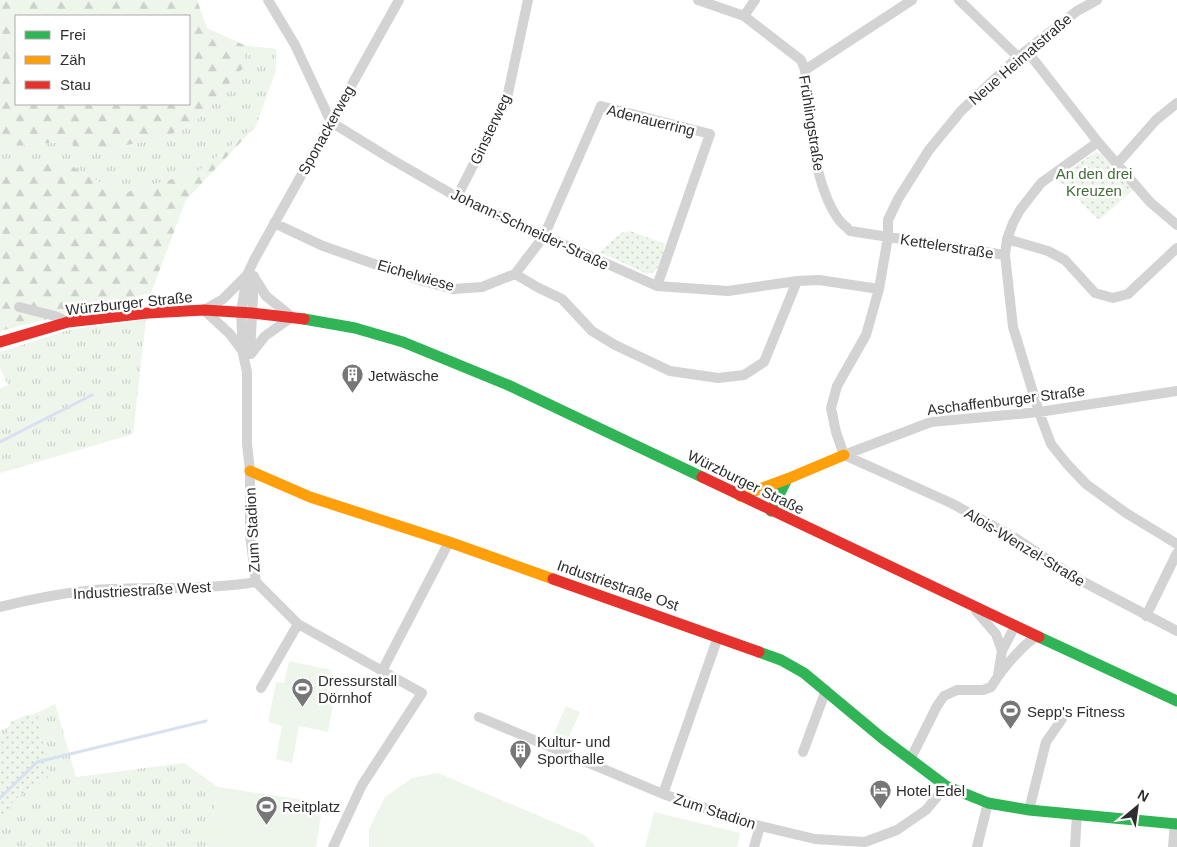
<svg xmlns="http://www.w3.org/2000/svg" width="1177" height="847" viewBox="0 0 1177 847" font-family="Arial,sans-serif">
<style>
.grass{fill:url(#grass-tufts)}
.forest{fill:url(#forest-firs);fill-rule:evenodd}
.park{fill:url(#park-dots)}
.garden{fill:#eef5eb}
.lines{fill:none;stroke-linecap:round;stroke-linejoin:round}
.stream{stroke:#d8e1f2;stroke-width:3}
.street{stroke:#d3d3d3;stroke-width:10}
.fast{stroke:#30b455;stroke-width:11}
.slow{stroke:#ff9f0a;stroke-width:11}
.jam{stroke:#e5322d;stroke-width:11}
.labels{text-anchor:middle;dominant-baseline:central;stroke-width:5;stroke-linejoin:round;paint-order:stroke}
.street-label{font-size:15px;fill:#2e2e2e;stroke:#fff}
.park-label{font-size:15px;fill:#446c3a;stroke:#fff}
.poi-label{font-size:15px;fill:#2e2e2e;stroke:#fff;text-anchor:start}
</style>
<defs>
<pattern id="grass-tufts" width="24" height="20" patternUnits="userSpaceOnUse" patternTransform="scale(1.25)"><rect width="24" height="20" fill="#eef5eb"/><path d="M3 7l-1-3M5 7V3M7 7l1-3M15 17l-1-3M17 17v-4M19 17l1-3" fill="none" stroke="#ccd2ca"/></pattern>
<pattern id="forest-firs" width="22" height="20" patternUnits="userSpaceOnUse" patternTransform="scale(1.25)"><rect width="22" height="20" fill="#eef5eb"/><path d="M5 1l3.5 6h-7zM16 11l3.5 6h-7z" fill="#ccd2ca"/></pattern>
<pattern id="park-dots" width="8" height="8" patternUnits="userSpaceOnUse" patternTransform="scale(1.25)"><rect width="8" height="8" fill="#eef5eb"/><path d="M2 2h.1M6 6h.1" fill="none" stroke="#ccd2ca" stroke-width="1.8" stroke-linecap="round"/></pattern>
</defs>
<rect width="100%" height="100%" fill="#fff"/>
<path class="grass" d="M244 45 276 49V70L256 126 197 172 120 194 63 161 0 166V147L73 141 75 155 163 138 194 123 244 67Z
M146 320 133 434 0 473V388L8 385 0 368V352L72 329Z
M55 704 76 777 184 763 218 787 208 847H0V731Z"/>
<path class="forest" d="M0 0H197L207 28 244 45V67L194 123 163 138 75 155 72 141 0 147ZM189 16V104H16V16Z
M256 126 186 200 151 293 0 331V166L63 161 120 194 197 172Z"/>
<path class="park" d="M1096 152 1101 154 1133 190 1099 220 1057 178Z
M630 231 665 244C662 255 661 273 647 274L600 252 621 233Z
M37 713 50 776 14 800 0 824V740L6 734 11 722 24 716Z"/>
<path class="garden" d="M289 661 331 670 327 691 335 693 328 732 299 726 292 763 276 759 282 726 268 722 276 682 284 683Z
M566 706 580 712 565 746 551 740Z
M438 773 586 836 596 847H369V829L385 797 412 778Z
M218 787 323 803 316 847H208Z
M654 812 740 833 737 847H645Z"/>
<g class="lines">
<path class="stream" d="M0 442 92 395
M0 798 37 762 206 721"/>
<path class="street" d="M268 0 295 45 331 122 391 159 457 197 657 286 728 291 797 281 819 280 879 289
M698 0 744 16 801 60 805 70C809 114 812 183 839 220 842 224 847 227 850 231L1005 255
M959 0 1018 57
M744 16 755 0
M1027 51 1098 142 1150 202 1177 225
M805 70 912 0
M1098 142 1041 183 1020 210 1013 223 1007 239 1005 255 1013 327 1039 412 1051 444 1067 464 1086 484 1126 513 1177 544
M1118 163 1156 120 1177 103
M457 197 507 98 528 0
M274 223 323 246 423 281 453 289 482 287 515 274 544 236 601 106 710 134 657 286
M1007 239 1048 251 1065 260 1095 293 1113 298 1128 294 1177 248
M515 274 537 287 562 299 592 331 615 345 670 371 718 378 744 375 764 362 797 281
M19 307 55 316 68 322
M241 349 230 334 204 310 223 299 247 275
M250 354 254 276
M251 354 265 336 292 317 266 296 254 277
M844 455 836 432 831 408 837 386 866 335 879 289 888 237V220L898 199 929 150 961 111 1018 57 1077 11 1097 0
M844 455 951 503 1015 538 1076 578 1177 631
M844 455 931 422 1039 412 1177 391
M0 607C31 599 63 593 95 590 148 586 203 591 256 582
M976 611 996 634 1002 651 998 675
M1146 616 1177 553
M1002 651 1015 626
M382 671 449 542
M261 688 298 624
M479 717 663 794 760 826 815 839 865 842 897 830 926 810 946 786
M803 752 826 690
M910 760 937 706 944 696 957 690H983L991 687C1003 668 1018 650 1036 636
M663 794 718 637
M1029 810 1046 742 1062 719
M333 847 362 785 422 693 298 624 256 582 250 535V471L247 444V372L243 354 241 312 247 275 254 260 399 0
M754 847 760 826
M977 847 988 803
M1075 847 1077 814
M1173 847 1175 823"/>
<path class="fast" d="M304 319 355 328 403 342 508 385 702 477
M771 511 787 479
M1039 637 1177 701
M759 652 781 660 804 673 882 738 946 786 988 803 1029 810 1177 824"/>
<path class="slow" d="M250 471 310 497 449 542 553 579
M740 496 787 479 844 455"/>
<path class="jam" d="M0 342 68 322 148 313 204 310 252 313 304 319
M702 477 1039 637
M553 579 759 652"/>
</g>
<defs>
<symbol id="building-pin" viewBox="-11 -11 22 30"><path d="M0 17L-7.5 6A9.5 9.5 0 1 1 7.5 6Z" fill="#777" stroke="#fff"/><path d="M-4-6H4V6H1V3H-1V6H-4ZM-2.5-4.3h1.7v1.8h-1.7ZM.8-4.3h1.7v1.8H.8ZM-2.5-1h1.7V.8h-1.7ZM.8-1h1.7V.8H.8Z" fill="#fff"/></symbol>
<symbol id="stadium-pin" viewBox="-11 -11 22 30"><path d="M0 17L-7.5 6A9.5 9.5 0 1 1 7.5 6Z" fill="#777" stroke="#fff"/><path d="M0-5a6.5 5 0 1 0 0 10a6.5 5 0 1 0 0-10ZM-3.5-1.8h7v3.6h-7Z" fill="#fff"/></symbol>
<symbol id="hotel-pin" viewBox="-11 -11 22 30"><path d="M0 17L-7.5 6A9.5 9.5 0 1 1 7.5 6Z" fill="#777" stroke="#fff"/><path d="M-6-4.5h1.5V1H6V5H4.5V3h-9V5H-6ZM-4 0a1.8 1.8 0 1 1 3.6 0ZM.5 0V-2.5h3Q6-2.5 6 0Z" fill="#fff"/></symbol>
</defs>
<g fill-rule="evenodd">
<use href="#building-pin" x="340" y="362" width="25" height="34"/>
<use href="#stadium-pin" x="290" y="676" width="25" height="34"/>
<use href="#stadium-pin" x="998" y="698" width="25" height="34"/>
<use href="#building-pin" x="508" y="738" width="25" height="34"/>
<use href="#hotel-pin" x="868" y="778" width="25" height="34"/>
<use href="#stadium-pin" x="254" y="794" width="25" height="34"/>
</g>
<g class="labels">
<g class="street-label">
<text transform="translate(1020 59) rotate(-41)">Neue Heimatstraße</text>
<text transform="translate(651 120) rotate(14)">Adenauerring</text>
<text transform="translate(812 123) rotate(81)">Frühlingstraße</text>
<text transform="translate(490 129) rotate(-65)">Ginsterweg</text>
<text transform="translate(326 130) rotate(-61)">Sponackerweg</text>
<text transform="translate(530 229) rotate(25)">Johann-Schneider-Straße</text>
<text transform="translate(947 246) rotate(9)">Kettelerstraße</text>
<text transform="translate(416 275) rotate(16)">Eichelwiese</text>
<text transform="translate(129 303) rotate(-6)">Würzburger Straße</text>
<text transform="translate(1006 400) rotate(-7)">Aschaffenburger Straße</text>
<text transform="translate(746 482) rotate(26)">Würzburger Straße</text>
<text transform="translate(252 530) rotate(-93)">Zum Stadion</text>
<text transform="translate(1025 547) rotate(31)">Alois-Wenzel-Straße</text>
<text transform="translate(618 585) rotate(19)">Industriestraße Ost</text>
<text transform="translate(142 590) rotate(-3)">Industriestraße West</text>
<text transform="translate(715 811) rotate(18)">Zum Stadion</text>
</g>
<g class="park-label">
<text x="1094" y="173">An den drei<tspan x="1094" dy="17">Kreuzen</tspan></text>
</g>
<g class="poi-label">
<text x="368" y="375">Jetwäsche</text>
<text x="318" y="680">Dressurstall<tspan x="318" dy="17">Dörnhof</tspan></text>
<text x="1027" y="711">Sepp's Fitness</text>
<text x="537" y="741">Kultur- und<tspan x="537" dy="17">Sporthalle</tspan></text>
<text x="896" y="790">Hotel Edel</text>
<text x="282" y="806">Reitplatz</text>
</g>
</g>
<rect x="15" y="15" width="175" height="90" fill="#ffffff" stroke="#ababab"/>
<rect x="25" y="31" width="25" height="8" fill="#30b455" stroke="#ababab"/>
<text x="60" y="40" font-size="15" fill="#2e2e2e">Frei</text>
<rect x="25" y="56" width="25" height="8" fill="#ff9f0a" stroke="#ababab"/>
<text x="60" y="65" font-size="15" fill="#2e2e2e">Zäh</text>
<rect x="25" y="81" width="25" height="8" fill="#e5322d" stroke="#ababab"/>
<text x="60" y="90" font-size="15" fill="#2e2e2e">Stau</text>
<g transform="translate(1137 807) rotate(29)" stroke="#ffffff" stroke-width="4" paint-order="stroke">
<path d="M0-4L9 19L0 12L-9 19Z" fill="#2e2e2e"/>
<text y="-8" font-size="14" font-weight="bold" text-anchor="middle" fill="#2e2e2e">N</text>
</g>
</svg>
